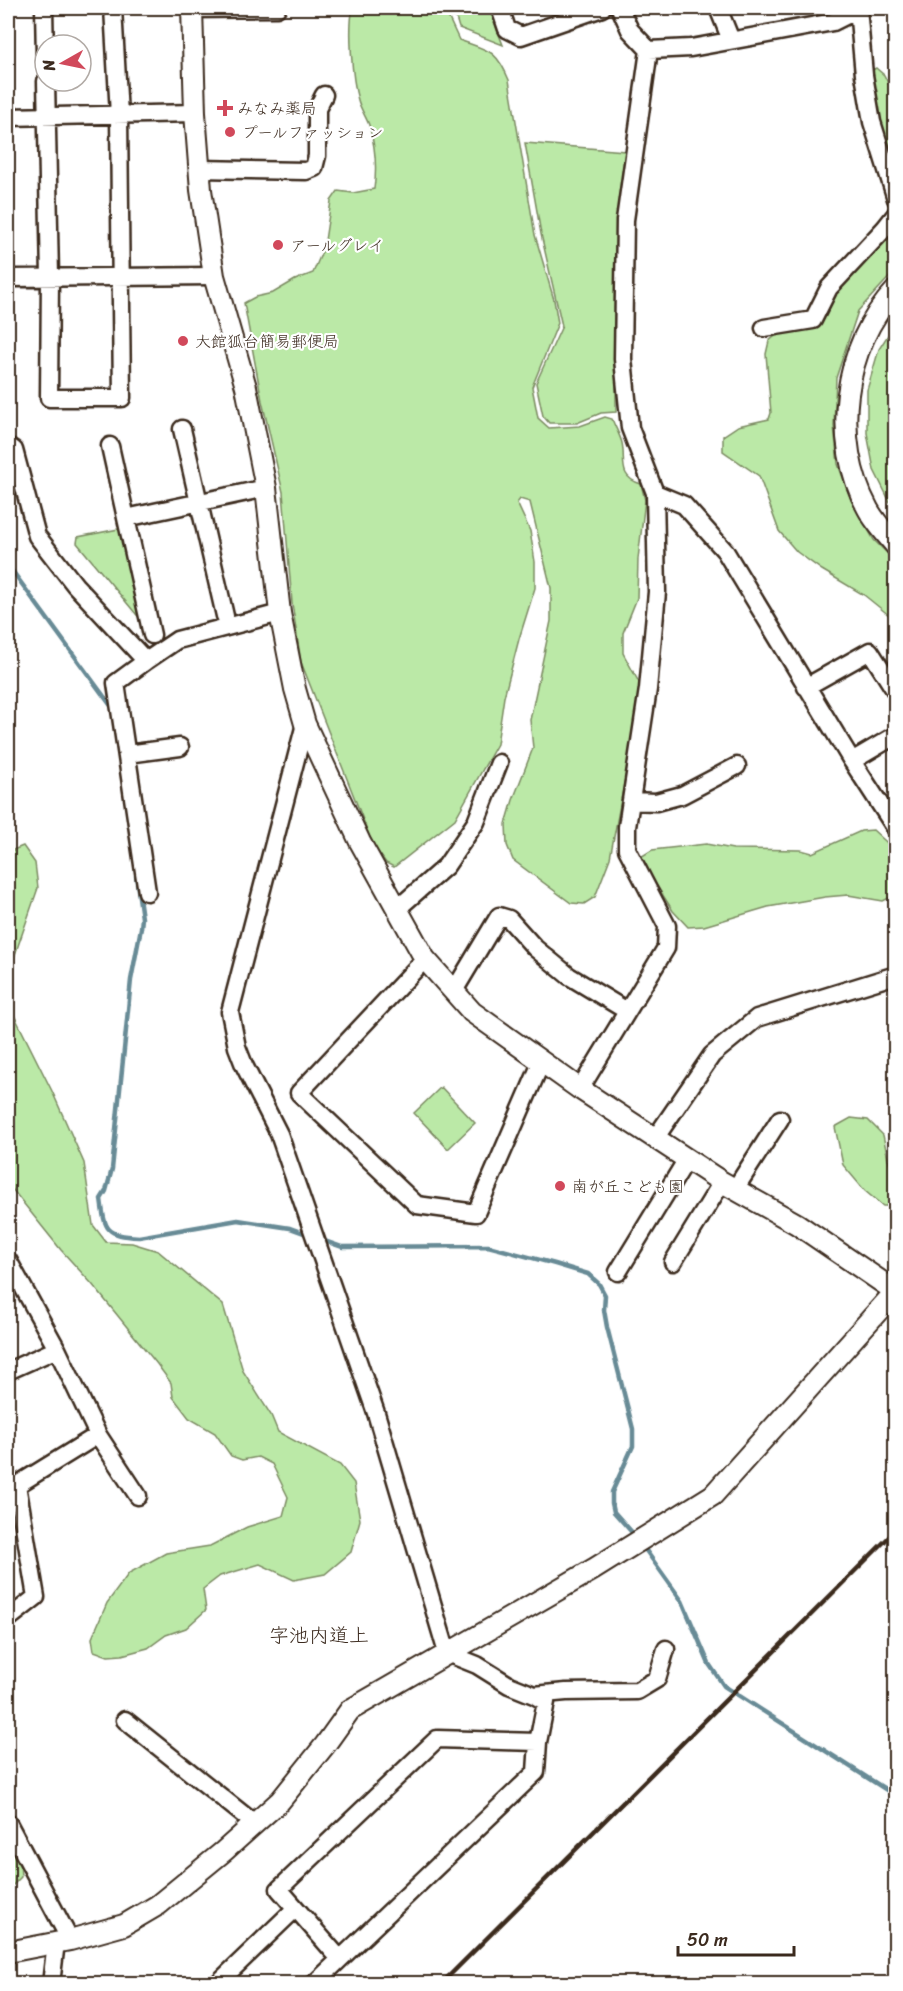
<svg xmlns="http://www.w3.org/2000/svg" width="903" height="1991" viewBox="0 0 903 1991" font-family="Sriracha,'Klee One',sans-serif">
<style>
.green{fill:#bbe9a7;stroke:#7b8a62;stroke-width:1.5}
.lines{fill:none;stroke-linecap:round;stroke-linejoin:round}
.stream{stroke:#678b96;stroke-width:4.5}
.minor-casing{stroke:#3b2a1e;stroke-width:21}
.tertiary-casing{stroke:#3b2a1e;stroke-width:24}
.minor{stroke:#fff;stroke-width:16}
.tertiary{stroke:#fff;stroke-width:20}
.rail{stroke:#3b2a1e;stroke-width:4.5}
.poi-dot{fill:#d1495b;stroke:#fff;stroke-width:2}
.labels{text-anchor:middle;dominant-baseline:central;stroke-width:4.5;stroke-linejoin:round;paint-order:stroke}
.poi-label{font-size:16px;fill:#3b2a1e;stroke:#fff;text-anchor:start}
.quarter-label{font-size:20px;fill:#3b2a1e;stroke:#fff}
</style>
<rect width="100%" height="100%" fill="#fff"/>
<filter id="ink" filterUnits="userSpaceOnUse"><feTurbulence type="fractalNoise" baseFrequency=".0167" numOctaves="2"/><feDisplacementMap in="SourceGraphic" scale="12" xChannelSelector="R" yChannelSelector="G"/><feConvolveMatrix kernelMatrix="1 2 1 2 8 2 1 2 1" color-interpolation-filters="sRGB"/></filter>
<g filter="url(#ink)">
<path class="green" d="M353 8H444L459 40C489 51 496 49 509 80L535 235 554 300 558 323 532 387 538 418 549 428 580 426 605 417 612 419C615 427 620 435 622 443 626 461 617 477 641 484L645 500 638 559 637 598 623 633V653L642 688 610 858 595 897 584 904 571 903 513 860 507 845 506 824 513 800 533 748 530 720 551 621V588L530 502 520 499 517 503 530 531 535 562V588L519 639 504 697 497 744 455 819 394 867 386 863 373 845 301 662 292 603 283 492 262 401 244 303 255 297 273 293 295 280 313 273 324 247 331 201 338 191 353 193 374 189C377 169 375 145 369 125 366 117 360 108 358 100 352 79 348 28 353 8Z
M489 8 503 45 459 28 456 18Z
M876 68 884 75 895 97V181L873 94 871 71Z
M525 143 625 151 616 255V412L601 413 577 423H549L543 416 536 383 562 326 541 234Z
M895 224V271L858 311 836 378 834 426 838 464 851 500 874 540 895 561V620L864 595 822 570 797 552 779 531 759 476 723 451V436L738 426 769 419 771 413 766 354 769 341 783 330 814 323 828 309 844 281Z
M895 324V512L874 470 867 433V390L879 349Z
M124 528 146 626 77 543 78 537Z
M873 830 895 850V895L883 901 848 895 825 897 768 907 704 926 688 927 673 911 639 858 652 850 706 844 733 849 801 850 812 853 861 831Z
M23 846 35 863 38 888 8 975V852Z
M8 996 9 1005 52 1091 84 1163 93 1225 106 1242 132 1243 158 1251 223 1305 243 1371 271 1415 278 1432 340 1465 354 1483 360 1520 351 1552 325 1574 294 1580 260 1564 220 1576 203 1589 206 1610 186 1628 166 1635 148 1648 122 1655 108 1656 94 1651 92 1638 107 1603 129 1573 166 1553 210 1546 247 1527 283 1516 288 1497 272 1464 258 1457 242 1460 231 1456 215 1433 189 1418 173 1397 171 1383 157 1364 92 1284 61 1250 8 1184Z
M441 1087 475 1123 448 1149 414 1113Z
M851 1118 868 1120 883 1135 888 1159 895 1177V1206H883L865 1191 843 1165 835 1127Z
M8 1845 20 1862 21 1877 8 1890Z"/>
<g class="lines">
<path class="stream" d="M8 565 114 710
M136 876 142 918 141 928 131 980 112 1169 106 1191 101 1199C105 1231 106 1235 139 1237L238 1220 290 1228 309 1235
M322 1240 342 1247 488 1246 555 1264 588 1274 599 1284 605 1295 604 1310 607 1327 633 1429V1446L612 1492V1503L614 1512 637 1538
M642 1545 682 1601 709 1664 724 1686 896 1796"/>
<defs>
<path id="minor" d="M44 8 45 58
M500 8 507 29 521 36 602 8
M620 8 630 30 649 50 691 48 833 22 857 10
M718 8 731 40
M858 8 864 75 872 122 896 199
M192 9 277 8
M46 81 50 277 49 398H122L119 115 113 8
M8 117 195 113
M199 169 306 171 314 168 317 156V109L324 95
M8 278 214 276
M764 328 813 320 829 288 885 228 896 214
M182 429 225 616
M8 446 14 450 37 536 75 585 146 661 177 640 280 613
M110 446 152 635
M655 493 684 505 725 551 852 761 896 735
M126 518 266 488
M146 661 116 683 147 892
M806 687 870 651 896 692
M305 724 230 1012 237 1047 244 1065 279 1134 376 1413 447 1653 477 1665 509 1685 534 1695 546 1702 538 1742 536 1772 314 1984
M127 754 180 747
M852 761 896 829
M631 801 656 802 682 795 737 766
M397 909 446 866 476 822 499 763
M425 959 299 1093 417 1205 476 1213 541 1063
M454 991 499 916 509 919 535 948 569 976 627 1011
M580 1089 666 948 667 926 627 849V827L648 689 657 592 655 493 630 428 623 359 625 220 649 50
M656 1137 712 1055 757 1018 896 975
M735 1189 780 1119
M8 1260 57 1349 98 1435 138 1496
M673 1262 722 1182
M618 1272 687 1159
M8 1371 57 1349
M8 1619 36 1597 17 1485 98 1435
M534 1695 566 1692 637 1691 657 1679 666 1649
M125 1720 255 1824
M8 1823 70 1940
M340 1959 279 1889 437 1739 538 1742
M51 1984 56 1942
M217 1984 295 1909"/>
<path id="tertiary" d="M192 8 195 113 201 190 214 276 246 387 266 488 280 613 295 689 305 724 360 842 425 959 472 1012 580 1089 722 1182 797 1224 895 1291
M896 290C842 346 831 441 868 509 875 522 886 534 896 546
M8 1952 70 1940 124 1925 158 1905 224 1851 280 1801 325 1745 350 1710 594 1569 713 1495 896 1291"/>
</defs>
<use href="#minor" class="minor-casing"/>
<use href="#tertiary" class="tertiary-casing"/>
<use href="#minor" class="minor"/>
<use href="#tertiary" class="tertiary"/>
<path class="rail" d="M441 1984 896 1530"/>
</g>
</g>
<g class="poi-dot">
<path d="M222 99h6v6h6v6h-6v6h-6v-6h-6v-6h6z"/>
<circle cx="230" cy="132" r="6"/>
<circle cx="278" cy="245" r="6"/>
<circle cx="183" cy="341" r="6"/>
<circle cx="560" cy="1186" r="6"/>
</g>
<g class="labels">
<g class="poi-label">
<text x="237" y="108">みなみ薬局</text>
<text x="242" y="132">プールファッション</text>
<text x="290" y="245">アールグレイ</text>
<text x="195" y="341">大館狐台簡易郵便局</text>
<text x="572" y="1186">南が丘こども園</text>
</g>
<g class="quarter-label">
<text x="319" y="1635">字池内道上</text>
</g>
</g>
<rect width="903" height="1991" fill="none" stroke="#fff" stroke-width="30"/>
<rect x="15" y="15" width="873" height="1961" fill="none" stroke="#3b2a1e" stroke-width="2" filter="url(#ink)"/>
<g transform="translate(63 63) rotate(261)"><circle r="28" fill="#ffffff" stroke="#b1aaa5" stroke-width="1.5"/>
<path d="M0-4.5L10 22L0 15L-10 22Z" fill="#d1495b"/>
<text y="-9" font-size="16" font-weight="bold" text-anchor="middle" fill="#3b2a1e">N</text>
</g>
<path d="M678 1946v9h116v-9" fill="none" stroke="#3b2a1e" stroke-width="3"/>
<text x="687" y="1946" font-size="18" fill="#3b2a1e" stroke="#ffffff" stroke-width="4.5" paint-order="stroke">50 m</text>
</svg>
